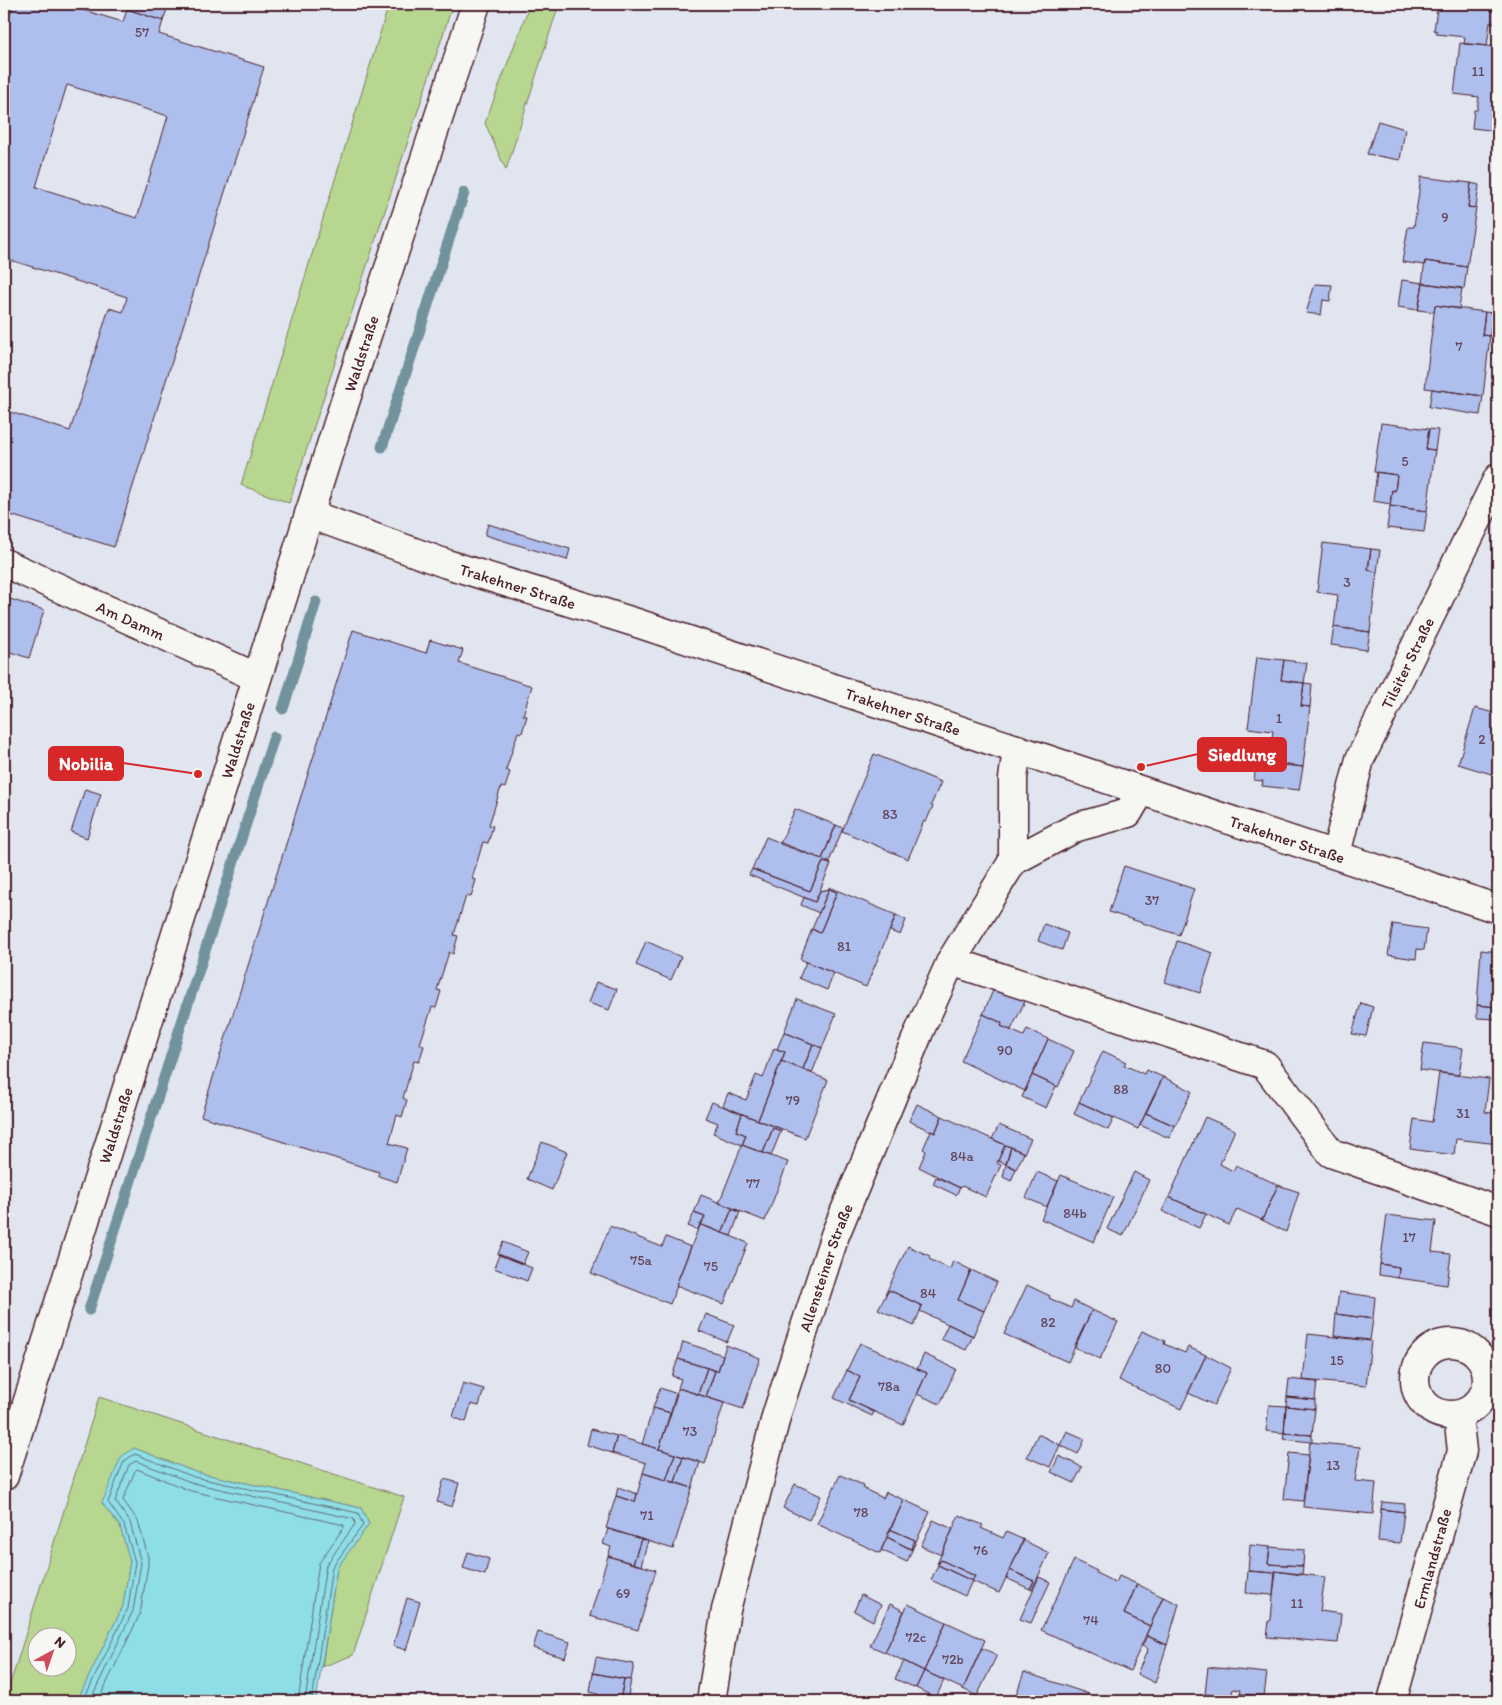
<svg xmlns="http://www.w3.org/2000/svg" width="1502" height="1705" viewBox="0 0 1502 1705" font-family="Itim,sans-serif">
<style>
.green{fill:#b7d790;stroke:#807b5e;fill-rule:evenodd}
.water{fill:#8ddee7;stroke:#72929c}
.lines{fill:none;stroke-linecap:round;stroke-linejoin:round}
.shore{stroke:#656b76;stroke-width:1}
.stream{stroke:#72929c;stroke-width:11}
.building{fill:#aebeed;stroke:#4a1f2b;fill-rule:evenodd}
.minor-casing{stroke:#4a1f2b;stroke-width:31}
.minor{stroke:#f6f6f2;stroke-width:28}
.labels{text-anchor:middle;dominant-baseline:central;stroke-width:4;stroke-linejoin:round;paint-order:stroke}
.number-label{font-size:14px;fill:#63475c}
.street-label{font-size:16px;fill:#4a1f2b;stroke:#f6f6f2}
.leader{fill:none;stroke:#d62828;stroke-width:2}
.callout-dot{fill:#d62828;stroke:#f6f6f2;stroke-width:2}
.callout{fill:#d62828;stroke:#d62828;stroke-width:2}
.callout-label{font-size:18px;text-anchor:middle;font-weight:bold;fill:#fff}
</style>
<rect width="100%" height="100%" fill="#e0e5f0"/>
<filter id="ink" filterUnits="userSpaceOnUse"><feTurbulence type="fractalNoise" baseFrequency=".02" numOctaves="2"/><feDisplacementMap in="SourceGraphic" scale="10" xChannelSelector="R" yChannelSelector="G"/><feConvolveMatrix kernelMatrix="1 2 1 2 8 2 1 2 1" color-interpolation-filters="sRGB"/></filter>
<g filter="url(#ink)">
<path class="green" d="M389 4H453L289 503 241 485Z
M530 4H559L506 170 485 123Z
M99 1397 404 1497 353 1655 322 1667 337 1568 369 1524 361 1508 195 1472 134 1448 102 1503 120 1526 130 1561 123 1606 77 1701H5ZM38 1638H68V1668H38Z"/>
<path class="water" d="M134 1448 195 1472 361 1508 369 1524 337 1568 316 1701H77L123 1606 130 1561 120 1526 102 1503 121 1457Z"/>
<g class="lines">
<path class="shore" d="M83 1701 128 1608 135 1562 124 1525 108 1502 124 1461 135 1454 194 1477 358 1513 363 1525 332 1567 312 1701
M90 1701 133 1611 141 1563 130 1522 115 1501 129 1465 136 1461 193 1483 354 1519 355 1524 326 1565 305 1701
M98 1701 140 1614 148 1565V1557L138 1521 123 1500 135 1471 137 1469 191 1491 344 1525V1527L319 1563 298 1701"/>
<path class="stream" d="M382 447 464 193
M283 709 316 602
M89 1310 274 737"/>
</g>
<path class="building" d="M13 4H63L123 22 127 9 163 21 159 34 264 67 114 547 4 513V410L70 431 109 308 123 312 127 297 4 258V35ZM67 85 168 116 137 218 36 187Z
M129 4H151L167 9 163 21 127 9Z
M1440 4H1497L1495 23 1490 22 1487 46 1464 44 1465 37 1436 34 1437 31 1434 30 1437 9 1439 10Z
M1460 43 1498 47V131L1472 128 1474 110H1477L1479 97 1454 94Z
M1378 121 1405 129 1400 160 1367 154Z
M1421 177 1471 183 1468 207 1476 208 1467 267 1425 261V265L1402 262 1408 227H1414Z
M1471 183 1479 185 1476 208 1468 207Z
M1425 261 1467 267 1464 289 1422 283Z
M1402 280 1423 283 1418 310 1398 307Z
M1423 283 1462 288 1459 309 1435 305 1434 312 1418 310Z
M1315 284 1332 285 1330 301 1323 300 1321 315 1306 313Z
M1435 305 1485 312 1482 335 1490 336 1483 396 1425 388Z
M1485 312 1493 313 1490 336 1482 335Z
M1493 313 1498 314V337L1490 336Z
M1432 389 1483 396 1480 415 1429 407Z
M1381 423 1429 429 1426 449 1435 450 1427 511 1390 506 1392 490 1395 491 1397 475 1374 472Z
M1429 429 1438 430 1435 450 1426 449Z
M1377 472 1397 475 1395 491 1392 490 1390 504 1373 501Z
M1390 506 1427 511 1424 532 1387 528Z
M488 524 570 549 567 560 485 535Z
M1323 543 1371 549 1368 570 1377 572 1370 632 1334 627 1338 595 1317 592Z
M1371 549 1380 550 1377 572 1368 570Z
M4 597 44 610 29 658 4 650Z
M1334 627 1370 632 1367 650 1331 645Z
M353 630 426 653 430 640 463 650 459 663 532 686 523 715 527 716 522 733 518 732 506 770 510 772 505 788 501 787 489 825 493 826 488 843 483 842 472 879 476 880 471 897 466 896 454 935 458 936 453 954 449 952 437 990 441 991 436 1008 432 1007 420 1044 424 1046 419 1062 414 1061 403 1098 407 1100 402 1117 397 1115 389 1143 407 1148 397 1182 378 1176 379 1172 201 1116Z
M1257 657 1284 660 1281 680 1304 683 1301 706 1310 707 1303 767 1266 763 1268 744 1271 745 1273 731 1248 728Z
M1284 660 1307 663 1304 683 1281 680Z
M1304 683 1312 684 1310 707 1301 706Z
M1475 708 1498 714V776L1458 764Z
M874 754 941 782 931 805 933 806 926 822 924 821 908 859 842 831Z
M1257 760 1303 767 1299 790 1262 786 1263 781 1254 780Z
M85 789 101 794 87 838 71 832Z
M1498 790V817L1491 815Z
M795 809 836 825 822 859 780 844Z
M836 825 843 828 829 862 822 859Z
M766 837 822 859 831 863V864L823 862 810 891 752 869Z
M823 862 831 864 815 902 749 875 752 869 810 891Z
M1124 866 1194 889 1179 935 1109 912Z
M829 887 896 915 866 987 800 959 812 929 820 933 837 892 829 889Z
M829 889 819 913 801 905 804 897 815 902 820 891Z
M829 889 837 892 820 933 812 929Z
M896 915 906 920 900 935 890 931Z
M1044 924 1068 933 1062 950 1038 941Z
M1393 924 1427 929 1424 950 1417 949 1416 959 1388 955Z
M646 941 681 957 671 980 636 965Z
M1177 941 1213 953 1200 993 1165 982Z
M1481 950 1498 952V1019H1496L1497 1007 1477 1005Z
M806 962 834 973 827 990 799 978Z
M596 982 617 989 609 1010 588 1003Z
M994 988 1026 999 1011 1030 1001 1026 1002 1023 983 1014Z
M797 999 836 1014 822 1048 784 1032Z
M1361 1003 1373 1007 1366 1036 1352 1034Z
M1477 1005 1497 1007 1496 1019 1477 1018Z
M983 1014 1002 1023 1001 1026 1024 1036 1027 1029 1048 1039 1025 1091 961 1061Z
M784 1032 813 1044 803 1069 781 1061 785 1052 777 1049Z
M1048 1039 1074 1051 1058 1087 1032 1075Z
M1424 1043 1463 1048 1459 1075 1420 1070Z
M813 1044 822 1048 812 1073 803 1069Z
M774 1048 785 1052 758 1120 723 1106 728 1093 746 1100 756 1075 763 1078Z
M1103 1051 1126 1062 1124 1065 1144 1074 1146 1070 1163 1077 1138 1129 1079 1102Z
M781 1061 828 1080 805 1138 758 1120Z
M1439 1073 1489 1079 1485 1112 1498 1114V1144L1456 1139 1454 1155 1410 1149 1414 1119 1432 1122Z
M1032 1075 1056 1086 1046 1108 1022 1097Z
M1163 1077 1192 1091 1175 1126 1146 1113Z
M712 1102 742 1114 736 1131 746 1135 742 1145 713 1133 718 1123 705 1118Z
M1079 1102 1114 1118 1108 1130 1074 1114Z
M917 1104 942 1116 935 1133 909 1121Z
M1146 1113 1175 1126 1169 1138 1140 1125Z
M742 1114 782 1129 781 1131 773 1128 763 1153 742 1145 746 1135 736 1131Z
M942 1116 1005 1145 997 1163 1001 1165 986 1197 962 1186 960 1188 919 1167 926 1151 923 1149 931 1131 935 1133Z
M1205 1117 1235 1130 1220 1164 1233 1171 1236 1165 1278 1185 1262 1220 1237 1209 1229 1225 1169 1197Z
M999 1125 1031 1139 1024 1153 992 1139Z
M773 1128 781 1131 771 1156 763 1153Z
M542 1142 567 1152 552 1190 527 1179Z
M742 1145 788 1162 765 1221 719 1203Z
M1005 1145 1011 1147 1006 1164 998 1161Z
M1011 1147 1024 1153 1016 1169 1006 1164Z
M1006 1164 1016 1169 1011 1181 1003 1177Z
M1037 1172 1058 1181 1047 1207 1026 1198Z
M1134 1172 1149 1180 1123 1236 1107 1229Z
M1061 1175 1113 1197 1094 1242 1041 1219Z
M936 1177 960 1188 956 1195 933 1184Z
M1278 1185 1299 1192 1286 1232 1262 1220Z
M701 1195 740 1211V1212L732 1209 722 1233 701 1225 705 1217 694 1213Z
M1169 1197 1206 1214 1199 1228 1162 1211Z
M732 1209 740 1212 731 1236 722 1233Z
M694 1213 705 1217 698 1230 688 1226Z
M1387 1215 1436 1221 1432 1252 1451 1254 1447 1285 1398 1278 1399 1267 1380 1264Z
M700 1224 748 1243 724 1304 676 1285Z
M610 1226 662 1247 666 1237 691 1247 676 1285 677 1286 670 1304 591 1273Z
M503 1242 528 1252 523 1264 498 1254Z
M908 1246 930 1256 929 1259 950 1269 953 1261 971 1270 958 1300 984 1311 973 1336 920 1311 922 1306 889 1290 886 1295H885Z
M499 1255 532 1268 527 1281 494 1268Z
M1380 1264 1399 1267 1398 1278 1379 1275Z
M971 1270 997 1282 984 1311 958 1300Z
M1027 1285 1050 1296 1049 1298 1071 1308 1074 1301 1092 1310 1068 1362 1004 1334Z
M889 1290 922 1306 914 1326 878 1309Z
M1339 1292 1375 1297 1373 1319 1336 1314Z
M1092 1310 1118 1322 1100 1359 1074 1347Z
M706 1314 734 1325 727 1342 699 1331Z
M1336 1314 1373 1319 1370 1340 1334 1336Z
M948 1324 973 1336 966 1350 941 1339Z
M1142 1331 1165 1341 1164 1344 1185 1353 1188 1347 1206 1355 1181 1409 1119 1380Z
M1308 1334 1371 1341 1366 1386 1303 1380Z
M683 1342 723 1355 718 1371 678 1359Z
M860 1343 927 1373 903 1425 849 1400 860 1377 847 1370Z
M726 1345 760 1358 743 1409 706 1397 715 1371H718Z
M924 1354 956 1369 940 1404 917 1394 927 1373 917 1369Z
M1206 1355 1231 1368 1214 1405 1188 1393Z
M678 1359 707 1368 698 1394 678 1388 681 1379 672 1376Z
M707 1368 715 1371 706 1397 698 1394Z
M848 1368 847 1370 860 1377 849 1400 874 1412 872 1416 834 1398Z
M1289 1379 1317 1382 1315 1400 1287 1397Z
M463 1383 484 1389 479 1406 471 1404 466 1422 453 1417Z
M660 1388 677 1394 671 1413 653 1408Z
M678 1388 724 1403 705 1464 659 1449Z
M1287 1397 1315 1400V1409L1286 1406Z
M1269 1405 1286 1406 1284 1433 1266 1431Z
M1286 1406 1315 1409 1312 1435 1284 1433Z
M653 1408 671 1413 659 1449 642 1444Z
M591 1429 617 1436 612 1453 587 1445Z
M1067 1431 1085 1439 1078 1454 1060 1445Z
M1284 1433 1312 1435V1442L1283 1439Z
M1038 1434 1060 1445 1050 1467 1027 1457Z
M617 1436 675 1454 666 1480 643 1473 646 1463 612 1453Z
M1310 1442 1360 1447 1355 1481 1376 1483 1373 1514 1303 1507Z
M1289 1453 1309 1455 1303 1501 1284 1499Z
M675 1454 683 1457 675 1482 666 1480Z
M1059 1456 1082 1467 1074 1483 1051 1472Z
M683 1457 700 1462 692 1488 675 1482Z
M643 1473 692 1488 673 1549 606 1528 616 1496 635 1502Z
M840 1475 863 1485 862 1488 883 1498 886 1492 904 1500 880 1553 817 1524Z
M444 1479 459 1483 452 1507 437 1502Z
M795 1484 821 1496 809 1520 783 1508Z
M618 1487 637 1494 635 1502 616 1496Z
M904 1500 930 1512 912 1550 911 1549 915 1540 890 1529Z
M1382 1502 1405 1504 1404 1512 1381 1509Z
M1381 1509 1404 1512 1400 1543 1378 1541Z
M959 1515 983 1525 981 1528 1003 1538 1006 1532 1024 1540 999 1593 972 1581 975 1576 941 1560 937 1564Z
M933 1520 953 1529 941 1555 921 1546Z
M608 1529 641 1539 633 1564 608 1556 611 1547 603 1544Z
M890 1529 915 1540 911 1549 887 1537Z
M887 1537 912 1550 907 1562 881 1550Z
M641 1539 648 1541 641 1566 633 1564Z
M1023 1540 1049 1553 1032 1590 1030 1589 1034 1581 1010 1570Z
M1250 1545 1270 1547 1268 1564 1303 1566 1302 1575 1275 1571V1573L1248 1571Z
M1270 1547 1304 1550 1303 1566 1268 1564Z
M468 1552 489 1559 485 1575 463 1568Z
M608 1556 656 1570 638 1630 590 1616Z
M941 1560 975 1576 972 1581 938 1565Z
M1074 1560 1097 1571 1096 1573 1116 1583 1119 1576 1137 1584 1124 1614 1150 1626 1130 1671 1041 1630Z
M938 1565 972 1581 965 1596 931 1580Z
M1010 1570 1034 1581 1030 1589 1006 1578Z
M1248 1571 1276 1573 1273 1595 1246 1593Z
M1275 1571 1325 1577 1320 1611 1341 1614 1338 1643 1267 1637 1269 1621 1271 1620Z
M1039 1577 1050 1582 1031 1623 1020 1619Z
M1137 1584 1163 1597 1150 1626 1124 1614Z
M861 1595 881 1605 873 1621 854 1611Z
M1163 1597 1179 1604 1167 1645 1146 1635Z
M407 1598 420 1602 406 1650 393 1646Z
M890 1604 904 1611 885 1652 870 1646Z
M908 1604 946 1622 924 1671 885 1652Z
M946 1622 985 1640 963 1689 924 1671Z
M538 1632 570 1642 565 1658 533 1648Z
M1147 1636 1167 1645 1155 1683 1137 1674 1148 1649 1142 1646Z
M982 1648 997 1655 977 1696 963 1689Z
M596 1657 634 1664 631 1680 593 1673Z
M904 1661 924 1671 916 1688 895 1679Z
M1208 1667 1267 1673 1264 1696 1240 1694 1241 1690 1233 1689 1231 1698 1205 1694Z
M924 1671 944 1680 936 1698 916 1688Z
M1024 1672 1089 1694 1086 1701H1014Z
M593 1673 624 1679 620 1701H596L598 1694 590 1692Z
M624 1679 631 1680 627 1701H620Z
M1240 1694 1264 1696 1290 1700V1701H1239Z"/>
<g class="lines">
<defs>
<g id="minor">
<path id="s1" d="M309 514 447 564 637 623 1498 909"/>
<path id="s2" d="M4 563 256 677"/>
<path id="s3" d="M1336 854 1360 759 1498 478"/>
<path d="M1013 861V779L1017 749"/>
<path d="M951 961 1265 1065 1331 1153 1498 1211"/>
<circle cx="1451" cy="1379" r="36"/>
<path id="s4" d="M4 1476 340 417 476 4"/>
<path id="s5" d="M711 1701 726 1610 777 1413 835 1235 919 1032 951 961 1013 861 1077 827 1128 813 1141 791"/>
<path id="s6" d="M1392 1701 1462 1451 1458 1415"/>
</g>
</defs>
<use href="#minor" class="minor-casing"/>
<use href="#minor" class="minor"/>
</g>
</g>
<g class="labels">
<g class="number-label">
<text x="142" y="32">57</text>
<text x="1478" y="71">11</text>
<text x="1445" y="217">9</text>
<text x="1459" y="346">7</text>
<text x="1405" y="461">5</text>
<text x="1347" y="582">3</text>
<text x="1279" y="718">1</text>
<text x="1482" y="739">2</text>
<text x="890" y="814">83</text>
<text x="1152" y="900">37</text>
<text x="844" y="946">81</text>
<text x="1005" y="1050">90</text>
<text x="1121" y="1089">88</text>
<text x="793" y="1100">79</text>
<text x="1463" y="1113">31</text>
<text x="962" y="1156">84a</text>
<text x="753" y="1183">77</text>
<text x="1075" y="1213">84b</text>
<text x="1409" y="1237">17</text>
<text x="641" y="1260">75a</text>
<text x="711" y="1266">75</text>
<text x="928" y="1293">84</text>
<text x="1048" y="1322">82</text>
<text x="1337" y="1360">15</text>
<text x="1163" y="1368">80</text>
<text x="889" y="1386">78a</text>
<text x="690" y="1431">73</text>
<text x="1333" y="1465">13</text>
<text x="861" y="1512">78</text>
<text x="647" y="1515">71</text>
<text x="981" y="1550">76</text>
<text x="623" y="1593">69</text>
<text x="1297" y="1603">11</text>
<text x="1091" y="1620">74</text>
<text x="916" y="1637">72c</text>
<text x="953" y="1659">72b</text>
</g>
<g class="street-label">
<text stroke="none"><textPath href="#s4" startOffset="1178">Waldstraße</textPath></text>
<text stroke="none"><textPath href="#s1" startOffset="221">Trakehner Straße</textPath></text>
<text stroke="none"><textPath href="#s2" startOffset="139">Am Damm</textPath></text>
<text stroke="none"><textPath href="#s3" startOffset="205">Tilsiter Straße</textPath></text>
<text stroke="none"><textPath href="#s1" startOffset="626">Trakehner Straße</textPath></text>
<text stroke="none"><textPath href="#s4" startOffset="772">Waldstraße</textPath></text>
<text stroke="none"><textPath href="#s1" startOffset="1031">Trakehner Straße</textPath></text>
<text stroke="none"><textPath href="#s4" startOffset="368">Waldstraße</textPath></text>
<text stroke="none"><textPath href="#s5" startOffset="449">Allensteiner Straße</textPath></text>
<text stroke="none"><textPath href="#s6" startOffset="148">Ermlandstraße</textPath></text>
</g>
</g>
<path class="leader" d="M1141 767L1198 754M198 774L123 763"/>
<g class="callout-dot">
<circle cx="1141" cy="767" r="5"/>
<circle cx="198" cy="774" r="5"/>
</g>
<g class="callout">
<rect x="1198" y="738" width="88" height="33" rx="5"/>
<rect x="49" y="747" width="74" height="33" rx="5"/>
</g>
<g class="callout-label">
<text x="1242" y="761">Siedlung</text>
<text x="86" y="770">Nobilia</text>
</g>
<rect width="1502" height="1705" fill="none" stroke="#f6f6f2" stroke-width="20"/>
<rect x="10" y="10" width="1482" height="1685" fill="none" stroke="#4a1f2b" stroke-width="2" filter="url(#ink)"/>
<g transform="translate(52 1652) rotate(40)"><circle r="24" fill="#f6f6f2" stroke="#b1a0a2"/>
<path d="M0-4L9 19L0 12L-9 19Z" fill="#d1495b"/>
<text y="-8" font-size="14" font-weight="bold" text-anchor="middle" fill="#4a1f2b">N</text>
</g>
</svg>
